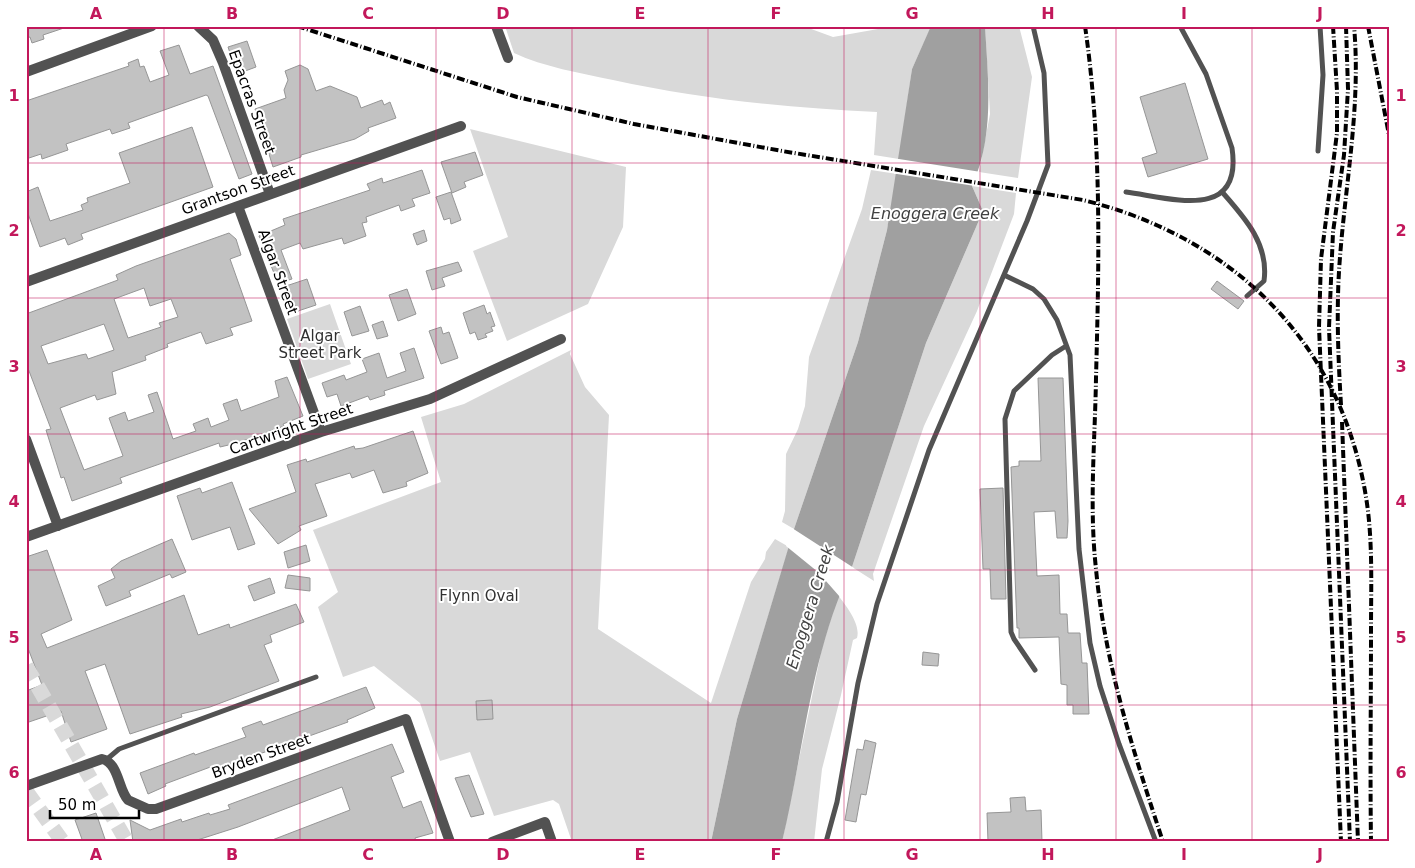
<svg xmlns="http://www.w3.org/2000/svg" width="1415" height="868" viewBox="0 0 1415 868" font-family="'DejaVu Sans',sans-serif">
<style>
.green{fill:#d9d9d9}
.water{fill:#a0a0a0}
.pier{fill:#fff}
.building{fill:#c2c2c2;stroke:#969696;fill-rule:evenodd}
.lines{fill:none;stroke-linecap:round;stroke-linejoin:round}
.motorway-tunnel{stroke:#d9d9d9;stroke-width:15;stroke-dasharray:15 8;stroke-linecap:butt}
.service{stroke:#525252;stroke-width:5}
.minor{stroke:#525252;stroke-width:10}
.rail{stroke:#000;stroke-width:4;stroke-dasharray:8 2.5 1 2.5;stroke-linecap:butt}
.grid{fill:none;stroke:#c2185b;stroke-width:1;stroke-opacity:0.55}
.labels{text-anchor:middle;dominant-baseline:central;stroke-width:4;stroke-linejoin:round;paint-order:stroke}
.street-label{font-size:15px;fill:#000;stroke:#fff}
.park-label{font-size:15px;fill:#303030;stroke:#fff}
.water-label{font-size:16px;font-style:italic;fill:#414141;stroke:#fff}
.neatline{fill:none;stroke:#c2185b;stroke-width:2}
.grid-label{font-size:16px;text-anchor:middle;font-weight:bold;fill:#c2185b}
</style>
<rect width="100%" height="100%" fill="#fff"/>
<path class="green" d="M505 26H803L833 37 895 26 931 27 912 69 899 159 874 155 877 112C788 108 700 99 613 80 580 73 544 67 514 53Z
M985 26H1019L1032 77 1018 178 979 172 990 114Z
M470 129 626 167 623 227 588 304 507 341 473 251 508 237Z
M871 170 897 174 887 230 858 342 794 529 782 522 785 511 786 454 798 429 805 406 809 357 862 209Z
M972 186 1016 193 1014 214 977 311 924 426 873 574 874 581 852 567 926 343 983 211Z
M330 304 351 364 308 379 287 319Z
M571 350 570 354 585 387 609 415 598 629 711 703 751 582 765 559 766 552 775 539 789 547 737 719 711 842H572L559 804 553 800 494 816 470 752 440 761 420 703 374 666 343 677 318 607 338 592 313 530 441 482 421 417 464 404Z
M838 595C846 606 861 624 857 638L853 640 841 695 822 769 814 842H782L822 648Z"/>
<path class="water" d="M931 26H985C988 80 995 135 972 186L983 211 926 343 852 567C811 652 804 750 782 842H711L737 719 794 529 858 342 887 230 912 69Z"/>
<path class="pier" d="M896 159H899L981 172 975 186 897 174H894Z
M792 528 854 568 840 597 818 572 786 546Z"/>
<path class="building" d="M26 26H64V28L43 35 44 39 32 43 30 37 26 38Z
M247 41 256 67 237 74 228 47Z
M179 45 190 74 213 66 252 174 239 179 208 96 206 95 128 123 130 128 112 134 110 129 66 144 68 150 42 159 41 154 26 159V101L129 66 128 63 138 59 140 67 144 66 150 82 169 75 160 51Z
M300 65 308 69 316 91 330 86 357 97 361 108 382 100 384 105 390 102 396 118 368 128 369 131 355 139 301 155V157L273 167 255 109 286 98 284 90 288 80 285 71Z
M1185 83 1208 159 1148 177 1142 158 1157 153 1140 97Z
M192 127 213 187 81 234 83 239 68 245 65 238 40 247 26 208V192L38 187 50 221 83 210 81 205 88 202 87 198 130 183 119 153Z
M475 152 483 175 464 182 466 187 452 193 441 162Z
M422 170 430 193 412 199 415 206 401 211 399 205 366 217 367 222 362 223 366 236 344 244 342 238 303 249 300 243 281 250 292 279 278 283 259 236 285 225 283 219 370 190 367 184 382 178 383 183Z
M451 192 461 220 451 224 450 218 444 220 436 197Z
M424 230 427 241 417 245 413 234Z
M229 233 236 239 241 255 230 259 252 321 230 328 233 335 206 344 201 332 167 344 168 347 145 356 146 360 112 372 116 394 97 400 95 395 60 408 84 470 123 456 109 418 125 412 128 421 154 412 148 395 157 392 173 439 196 431 193 424 208 418 211 427 229 420 223 404 237 399 241 411 279 397 275 381 287 377 303 416 283 424 284 426 237 443 220 447 219 443 120 478 122 483 72 501 64 477 61 478 57 465 46 430 51 429 26 363V314L118 280 116 275 136 266ZM144 288 150 306 171 299 178 317 159 323 161 327 128 338 114 299ZM104 324 114 350 88 359 86 354 81 355 48 364 41 346Z
M458 262 462 271 442 278 445 286 432 290 426 271Z
M307 279 316 305 298 311 286 286Z
M1217 281 1244 301 1238 309 1211 289Z
M407 289 416 314 398 321 389 295Z
M484 305 487 314 490 312 495 326 491 327 493 331 485 334 487 337 478 340 475 332 470 334 463 313Z
M360 306 369 331 352 336 344 312Z
M383 321 388 336 377 339 372 325Z
M441 327 443 334 449 332 458 358 441 364 429 331Z
M414 348 424 378 384 391 385 395 370 400 368 396 341 406 337 394 327 397 322 383 344 375 346 380 367 372 362 359 379 353 387 378 406 371 400 353Z
M1038 378H1063L1068 521 1067 538H1057L1055 511 1034 512 1037 576 1059 575 1060 614H1067L1068 633H1080L1082 663H1087L1089 714H1073V705H1067V685L1061 684 1059 637 1019 638V628H1017L1011 467 1019 466V461H1041Z
M413 431 428 473 406 482 407 486 383 493 374 470 352 478 350 473 315 484 327 516 299 526 301 530 278 544 249 509 296 492 287 465 306 459 307 462 354 446 355 449 363 448Z
M232 482 255 544 238 550 230 527 192 540 177 496 200 488 202 493Z
M1003 488 1006 599H991L990 569H983L980 489Z
M172 539 186 572 172 578 170 574 129 591 131 596 106 606 98 586 115 578 111 569 121 561Z
M306 545 310 561 288 568 284 552Z
M47 550 72 620 41 634 47 648 184 595 198 635 229 624 230 628 296 604 304 622 270 635 272 642 264 645 279 681 210 707 181 714 182 717 130 734 105 664 85 671 107 729 71 742 61 711 26 723V691L42 685 26 643V557Z
M288 575 310 578V591L285 588Z
M270 578 275 593 254 601 248 586Z
M923 652 939 654 938 666 922 665Z
M366 687 375 708 347 720 348 722 215 770 213 766 165 784 166 786 148 794 140 773 194 753 195 755 246 737 242 728 261 721 263 725Z
M492 700 493 719 477 720 476 701Z
M865 740 876 743 866 795 861 794 856 822 845 820 857 749 863 750Z
M392 744 404 772 391 777 403 808 421 801 433 833 415 838 416 842H267L350 810 342 787 238 827 191 842H133L130 820 150 830 181 819 182 822 209 813 210 815 230 809 228 805Z
M469 775 484 814 471 817 455 778Z
M1025 797 1026 811 1041 810 1042 842H988L987 813 1011 812 1010 798Z
M96 813 106 842H83L75 820Z"/>
<g class="lines">
<path class="motorway-tunnel" d="M26 666 127 842
M26 791 63 842"/>
<path class="service" d="M1318 151 1323 75 1320 26
M1126 192C1171 198 1243 222 1232 148L1206 74 1180 26
M1223 193C1246 219 1269 245 1264 281L1247 296
M1004 275 1033 289 1044 299 1057 320 1070 355 1079 549 1090 643 1100 686 1119 744 1156 842
M1035 670 1014 639 1011 632 1005 419 1014 391 1052 355 1066 346
M106 760 119 749 316 677
M826 842 837 802 858 683 877 604 929 450 1027 221 1048 165 1044 73 1033 26"/>
<path class="minor" d="M198 26 213 40 223 63 270 194
M496 26 508 58
M26 72 152 26
M238 206 321 432
M26 282 461 126
M26 439 58 526
M26 537 321 432 430 399 561 339
M26 786 102 759C119 763 118 789 128 800L148 809H156L406 719 450 842
M492 842 545 822 552 842"/>
<path class="rail" d="M297 26 517 97 634 124 782 151 1083 200C1233 237 1341 342 1366 497 1373 540 1371 586 1371 630 1371 700 1370 771 1371 842
M1085 26C1102 143 1099 261 1096 378 1095 441 1089 506 1096 569 1105 665 1133 750 1163 842
M1333 26 1337 91V133L1321 259 1319 327 1341 842
M1346 26 1348 89 1344 155 1333 232 1329 328 1350 842
M1368 26 1389 135
M1341 405C1338 355 1336 306 1340 257 1346 179 1361 104 1354 26
M1342 422 1358 842"/>
</g>
<path class="grid" d="M164 26V842M300 26V842M436 26V842M572 26V842M708 26V842M844 26V842M980 26V842M1116 26V842M1252 26V842M26 163H1389M26 298H1389M26 434H1389M26 570H1389M26 705H1389"/>
<g class="labels">
<g class="street-label">
<text transform="translate(252 102) rotate(70)">Epacras Street</text>
<text transform="translate(238 190) rotate(-20)">Grantson Street</text>
<text transform="translate(278 272) rotate(70)">Algar Street</text>
<text transform="translate(291 429) rotate(-19)">Cartwright Street</text>
<text transform="translate(261 756) rotate(-20)">Bryden Street</text>
</g>
<g class="park-label">
<text x="320" y="336">Algar<tspan x="320" dy="17">Street Park</tspan></text>
<text x="479" y="596">Flynn Oval</text>
</g>
<g class="water-label">
<text x="935" y="213">Enoggera Creek</text>
<text transform="translate(810 607) rotate(-73)">Enoggera Creek</text>
</g>
</g>
<rect width="1415" height="868" fill="none" stroke="#ffffff" stroke-width="55"/>
<path d="M50 810v8h89v-8" fill="none" stroke="#000000" stroke-width="2.5"/>
<text x="58" y="810" font-size="15" fill="#000000" stroke="#ffffff" stroke-width="4" paint-order="stroke">50 m</text>
<rect x="28" y="28" width="1360" height="812" class="neatline"/>
<g class="grid-label">
<text x="96" y="19">A</text>
<text x="232" y="19">B</text>
<text x="368" y="19">C</text>
<text x="503" y="19">D</text>
<text x="640" y="19">E</text>
<text x="776" y="19">F</text>
<text x="912" y="19">G</text>
<text x="1048" y="19">H</text>
<text x="1184" y="19">I</text>
<text x="1320" y="19">J</text>
<text x="14" y="101">1</text>
<text x="1401" y="101">1</text>
<text x="14" y="236">2</text>
<text x="1401" y="236">2</text>
<text x="14" y="372">3</text>
<text x="1401" y="372">3</text>
<text x="14" y="507">4</text>
<text x="1401" y="507">4</text>
<text x="14" y="643">5</text>
<text x="1401" y="643">5</text>
<text x="14" y="778">6</text>
<text x="1401" y="778">6</text>
<text x="96" y="860">A</text>
<text x="232" y="860">B</text>
<text x="368" y="860">C</text>
<text x="503" y="860">D</text>
<text x="640" y="860">E</text>
<text x="776" y="860">F</text>
<text x="912" y="860">G</text>
<text x="1048" y="860">H</text>
<text x="1184" y="860">I</text>
<text x="1320" y="860">J</text>
</g>
</svg>
